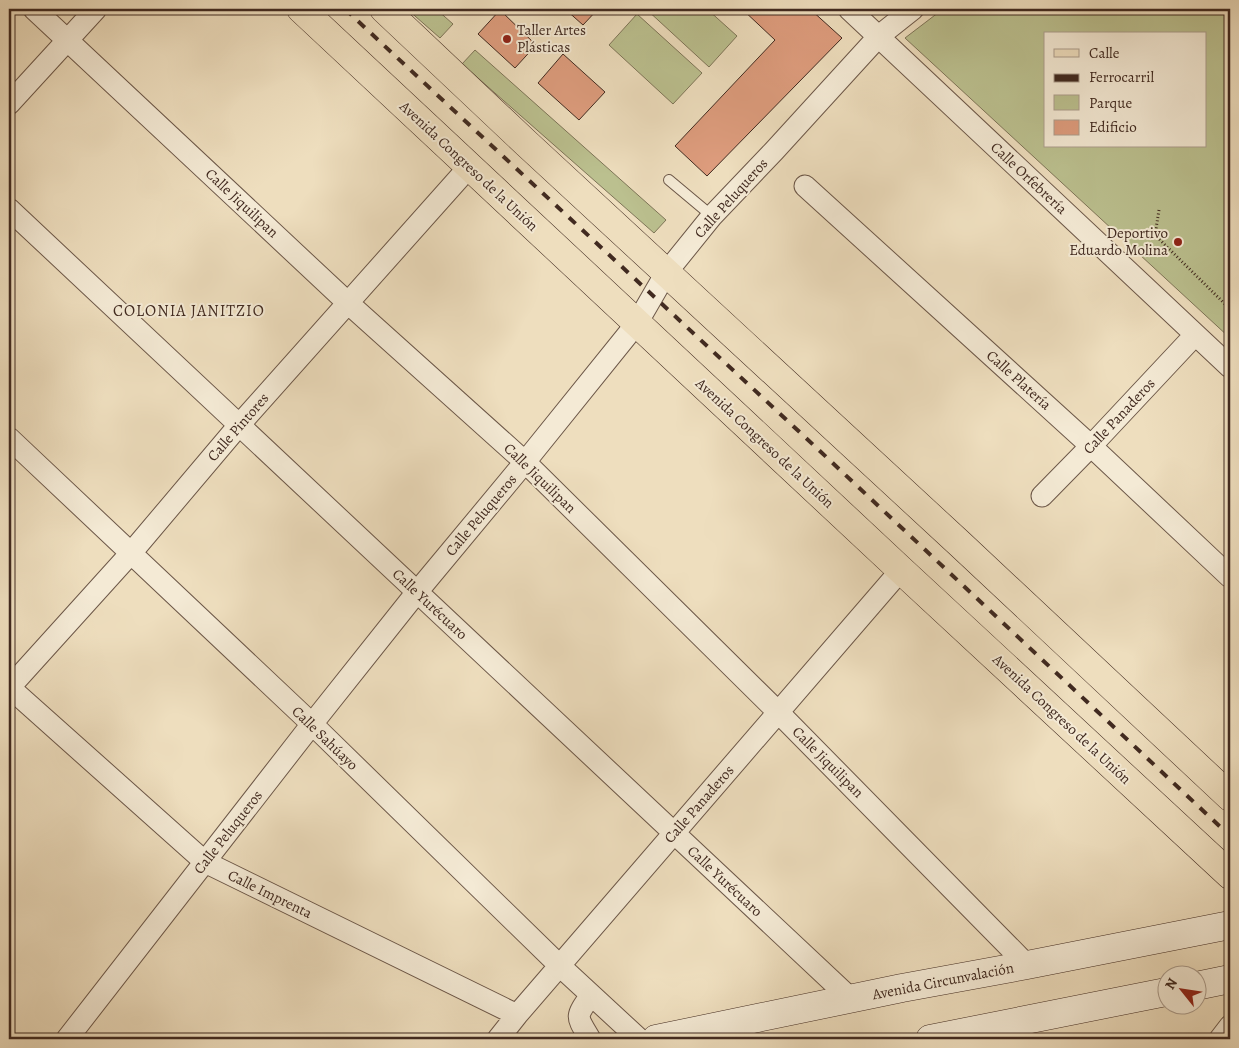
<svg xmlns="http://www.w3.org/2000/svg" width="1239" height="1048" viewBox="0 0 1239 1048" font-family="Alegreya,serif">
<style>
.green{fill:#bbc08f;stroke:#7e7558;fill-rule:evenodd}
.building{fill:#dd9c7d;stroke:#412a20}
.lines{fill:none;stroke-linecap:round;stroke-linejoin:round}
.service-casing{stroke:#6c5748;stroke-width:12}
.minor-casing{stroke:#6c5748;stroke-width:23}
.secondary-casing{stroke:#412a20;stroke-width:29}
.primary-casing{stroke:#412a20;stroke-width:29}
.path{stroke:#412a20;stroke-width:3;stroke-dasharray:1 2.5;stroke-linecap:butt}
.service{stroke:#f4ead5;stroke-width:10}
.minor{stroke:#f4ead5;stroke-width:21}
.secondary{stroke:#f4ead5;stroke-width:28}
.primary{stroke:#eedebe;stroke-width:28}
.rail{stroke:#412a20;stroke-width:4;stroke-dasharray:9 9;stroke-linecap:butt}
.poi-dot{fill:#8f2418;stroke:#f4ead5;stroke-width:2}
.labels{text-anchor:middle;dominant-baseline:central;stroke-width:4;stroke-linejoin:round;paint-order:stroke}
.poi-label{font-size:15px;fill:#412a20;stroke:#f4ead5;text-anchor:start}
.street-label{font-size:15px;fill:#412a20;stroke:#f4ead5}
.neighbourhood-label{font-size:16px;letter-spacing:1px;fill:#412a20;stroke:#f4ead5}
</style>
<rect width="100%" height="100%" fill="#eedebe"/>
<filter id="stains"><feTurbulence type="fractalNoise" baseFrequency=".004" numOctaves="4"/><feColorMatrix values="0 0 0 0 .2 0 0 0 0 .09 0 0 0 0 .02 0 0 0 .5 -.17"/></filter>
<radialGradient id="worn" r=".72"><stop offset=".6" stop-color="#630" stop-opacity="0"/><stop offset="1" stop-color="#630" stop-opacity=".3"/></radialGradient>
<path class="green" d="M407 9H436L453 24 440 38Z
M646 9H707L737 36 709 67Z
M943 9H1230V338L905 38ZM1045 34H1205V146H1045Z
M637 14 702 73 673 104 609 45Z
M475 50 666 220 654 233 462 64Z"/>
<path class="building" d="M565 9H598L583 25Z
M742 9H810L842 38 707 176 675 146 775 40Z
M500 10 536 45 515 68 478 34Z
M563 54 605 92 579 120 538 83Z"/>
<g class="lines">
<defs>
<path id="service" d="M669 180 712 216"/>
<path id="minor" d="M34 9 348 303 525 462 778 712 1027 965
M849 9 1230 367
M9 104 96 9
M805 186 1091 446 1230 577
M9 209 851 999
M9 438 312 724 560 966 639 1039
M1042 496 1091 446 1195 335
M9 687 205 862 517 1015
M9 688 131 553 240 424 469 167
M67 1039 312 724 417 592 525 462 637 323 666 273 712 216 774 151 879 36 913 9
M498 1039 517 1015 901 570
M590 1039C576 1015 575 1018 591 995
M1220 1039 1230 1026"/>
<path id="secondary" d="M1196 986 1230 979
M656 1039 902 988 1027 965 1230 925
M930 1039 1166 992"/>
<path id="primary" d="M301 9 901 570 1230 875
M384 9 526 143 960 544 1230 797"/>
</defs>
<use href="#service" class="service-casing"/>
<use href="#minor" class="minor-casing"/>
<use href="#secondary" class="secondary-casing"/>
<use href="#primary" class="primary-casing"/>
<path class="path" d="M1159 210 1155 235 1230 309"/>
<use href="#service" class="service"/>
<use href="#minor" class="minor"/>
<use href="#secondary" class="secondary"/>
<use href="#primary" class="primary"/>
<path class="rail" d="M345 9 405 65 806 438 1230 836"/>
</g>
<g class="poi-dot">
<circle cx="507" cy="39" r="5"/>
<circle cx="1178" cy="242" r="5"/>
</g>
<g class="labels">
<g class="poi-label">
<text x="517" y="30">Taller Artes<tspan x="517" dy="17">Plásticas</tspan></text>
<text x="1168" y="233" text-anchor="end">Deportivo<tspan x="1168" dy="17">Eduardo Molina</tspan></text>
</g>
<g class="street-label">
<text transform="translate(469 166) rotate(43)">Avenida Congreso de la Unión</text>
<text transform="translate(1029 178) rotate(43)">Calle Orfebrería</text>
<text transform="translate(731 198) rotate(-48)">Calle Peluqueros</text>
<text transform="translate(242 203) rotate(43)">Calle Jiquilipan</text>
<text transform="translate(1019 380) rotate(42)">Calle Platería</text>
<text transform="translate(1119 416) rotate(-47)">Calle Panaderos</text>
<text transform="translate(238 427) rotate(-49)">Calle Pintores</text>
<text transform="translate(765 443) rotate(43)">Avenida Congreso de la Unión</text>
<text transform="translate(540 478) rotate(44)">Calle Jiquilipan</text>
<text transform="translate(481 515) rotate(-50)">Calle Peluqueros</text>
<text transform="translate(430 604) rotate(43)">Calle Yurécuaro</text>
<text transform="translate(1062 719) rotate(43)">Avenida Congreso de la Unión</text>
<text transform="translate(325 738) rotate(44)">Calle Sahúayo</text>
<text transform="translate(828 762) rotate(45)">Calle Jiquilipan</text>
<text transform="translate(699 804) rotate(-49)">Calle Panaderos</text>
<text transform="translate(228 832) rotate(-52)">Calle Peluqueros</text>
<text transform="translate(725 881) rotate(43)">Calle Yurécuaro</text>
<text transform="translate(270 894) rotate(26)">Calle Imprenta</text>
<text transform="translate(943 981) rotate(-11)">Avenida Circunvalación</text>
</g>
<g class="neighbourhood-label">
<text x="189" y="311">COLONIA JANITZIO</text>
</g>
</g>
<rect width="1239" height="1048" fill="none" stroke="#eedebe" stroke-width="30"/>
<rect x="10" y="10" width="1219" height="1028" fill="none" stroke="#412a20" stroke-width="2.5"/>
<rect x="15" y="15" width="1209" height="1018" fill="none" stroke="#412a20"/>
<rect x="1044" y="32" width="162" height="115" fill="#f4ead5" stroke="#ac9d8d"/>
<rect x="1054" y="49" width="25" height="8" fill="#eedebe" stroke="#ac9d8d"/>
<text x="1089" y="58" font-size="15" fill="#412a20">Calle</text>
<rect x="1054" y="74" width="25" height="8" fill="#412a20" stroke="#ac9d8d"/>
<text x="1089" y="82" font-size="15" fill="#412a20">Ferrocarril</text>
<rect x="1054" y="95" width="25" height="15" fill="#bbc08f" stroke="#ac9d8d"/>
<text x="1089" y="108" font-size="15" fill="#412a20">Parque</text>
<rect x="1054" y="120" width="25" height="15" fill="#dd9c7d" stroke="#ac9d8d"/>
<text x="1089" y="132" font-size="15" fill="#412a20">Edificio</text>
<g transform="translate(1182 990) rotate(300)"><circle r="24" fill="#f4ead5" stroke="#ac9d8d"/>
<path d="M0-4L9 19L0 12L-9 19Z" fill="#8f2418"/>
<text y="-8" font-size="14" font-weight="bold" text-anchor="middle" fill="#412a20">N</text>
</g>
<rect width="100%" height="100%" filter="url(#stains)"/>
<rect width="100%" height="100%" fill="url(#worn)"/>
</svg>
